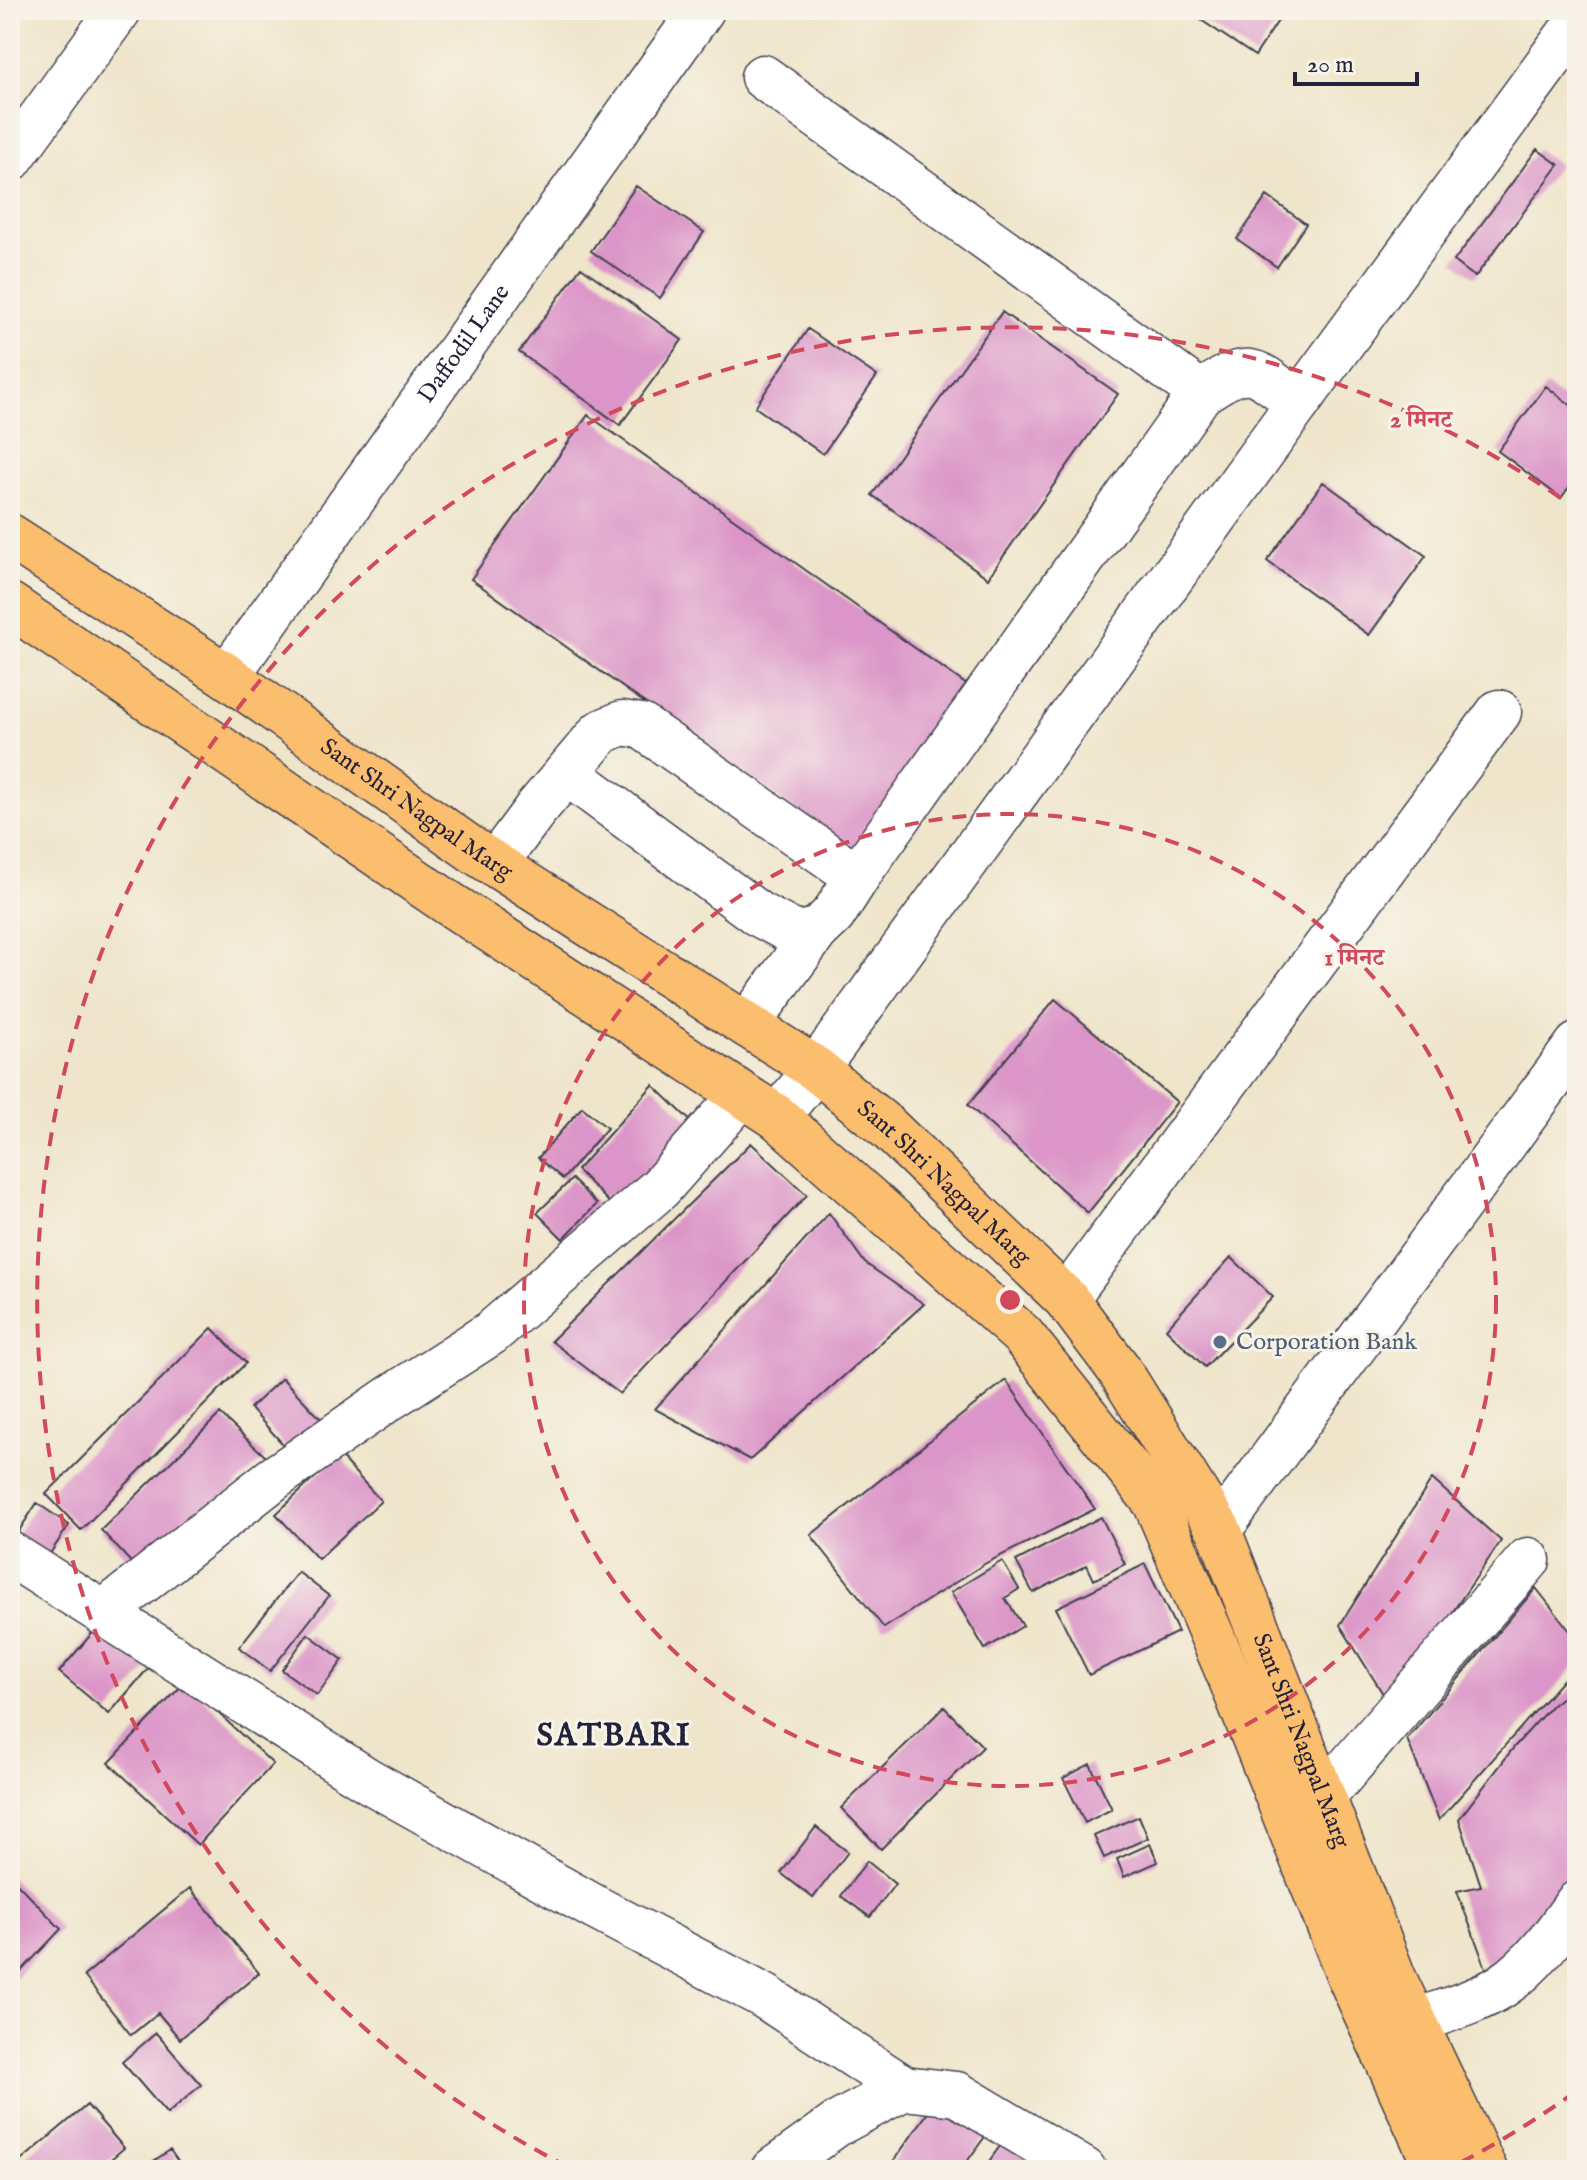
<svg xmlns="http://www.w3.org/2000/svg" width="1587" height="2180" viewBox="0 0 1587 2180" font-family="'IM FELL English','Noto Serif Devanagari',serif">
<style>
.building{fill:#db95c8}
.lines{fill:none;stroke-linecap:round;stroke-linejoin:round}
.minor-casing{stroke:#413f50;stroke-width:47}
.major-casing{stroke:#413f50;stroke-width:47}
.minor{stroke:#fff;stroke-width:44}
.major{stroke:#fbbd6e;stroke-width:44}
.ring{fill:none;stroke:#d1495b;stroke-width:4;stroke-dasharray:14 10}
.service-dot{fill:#5c6f8a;stroke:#f7f3e8;stroke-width:3}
.labels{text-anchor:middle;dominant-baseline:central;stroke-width:6;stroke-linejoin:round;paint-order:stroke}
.street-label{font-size:24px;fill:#22223b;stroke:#f7f3e8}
.service-label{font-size:24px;fill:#4e5e75;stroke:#f7f3e8;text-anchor:start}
.district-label{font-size:32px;font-weight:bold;letter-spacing:2px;fill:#22223b;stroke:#f7f3e8}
.centre{fill:#d1495b;stroke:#f7f3e8;stroke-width:4}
.ring-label{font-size:24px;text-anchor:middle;font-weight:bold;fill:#d1495b;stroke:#f7f3e8;stroke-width:6;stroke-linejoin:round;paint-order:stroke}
</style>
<rect width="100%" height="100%" fill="#f7f3e8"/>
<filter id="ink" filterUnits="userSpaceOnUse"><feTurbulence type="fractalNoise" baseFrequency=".0125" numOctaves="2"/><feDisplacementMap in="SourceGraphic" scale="16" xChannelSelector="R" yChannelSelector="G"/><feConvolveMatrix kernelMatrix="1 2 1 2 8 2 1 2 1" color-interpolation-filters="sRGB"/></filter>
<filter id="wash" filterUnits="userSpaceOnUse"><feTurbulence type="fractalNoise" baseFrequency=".006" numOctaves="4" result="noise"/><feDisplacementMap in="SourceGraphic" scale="32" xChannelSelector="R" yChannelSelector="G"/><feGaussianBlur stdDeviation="1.8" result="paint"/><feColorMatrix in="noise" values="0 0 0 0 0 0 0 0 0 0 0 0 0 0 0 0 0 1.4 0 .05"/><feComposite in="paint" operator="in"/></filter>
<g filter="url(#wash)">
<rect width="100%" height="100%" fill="#efe5ca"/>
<g id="blocks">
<path class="building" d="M1186 10H1285L1255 56Z
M1537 149 1559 165 1475 277 1454 261Z
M636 186 704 232 660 298 591 251Z
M1267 196 1306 224 1277 267 1237 239Z
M581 267 682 340 620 425 519 352Z
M1002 312 1118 394 988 578 872 495Z
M808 329 877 376 823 454 755 407Z
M1546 386 1577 410V476L1561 498 1498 451Z
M588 415 971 688 854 852 471 579Z
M1323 482 1426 556 1369 635 1267 561Z
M1055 999 1177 1102 1088 1213 968 1105Z
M653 1085 700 1130 618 1211 577 1170Z
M582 1107 607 1128 563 1179 538 1158Z
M751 1143 807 1195 620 1394 551 1341Z
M572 1179 597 1204 563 1239 537 1213Z
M829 1213 865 1263 924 1304 750 1460 655 1409Z
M1231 1257 1273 1297 1205 1367 1166 1329Z
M212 1328 246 1363 81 1530 46 1494Z
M282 1378 324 1422 291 1453 250 1408Z
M1006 1380 1095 1509 986 1563 884 1628 811 1535Z
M220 1414 266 1457 141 1573 101 1530Z
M339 1455 381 1501 318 1559 276 1514Z
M1432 1479 1501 1541 1447 1620 1385 1697 1340 1625Z
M37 1503 69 1525 45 1561 13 1540Z
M1101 1517 1125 1564 1094 1580 1087 1565 1033 1593 1016 1561Z
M1002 1561 1019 1589 1005 1598 1023 1626 985 1649 951 1592Z
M1145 1564 1178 1632 1089 1675 1056 1608Z
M298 1572 329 1596 270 1671 239 1647Z
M1536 1588 1577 1640V1664L1439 1820 1407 1739Z
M100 1624 150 1666 109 1714 59 1672Z
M308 1634 343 1660 317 1695 282 1670Z
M185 1682 273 1764 198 1845 109 1763Z
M1577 1685V1884L1525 1956 1487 1971 1457 1891 1481 1886 1459 1819 1515 1746 1552 1705Z
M944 1707 983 1747 881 1849 841 1808Z
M1090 1764 1112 1809 1085 1823 1063 1778Z
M1139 1816 1148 1838 1104 1858 1094 1836Z
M816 1827 848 1852 813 1898 781 1873Z
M1150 1844 1158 1862 1124 1877 1117 1859Z
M867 1861 895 1884 870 1917 841 1896Z
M10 1876 61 1929 10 1983Z
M190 1888 259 1973 180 2039 158 2013 131 2035 84 1976Z
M156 2033 201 2085 167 2114 122 2062Z
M937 2100 986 2135 961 2170H887Z
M87 2105 124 2148 98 2170H10Z
M1012 2129 1060 2170H983Z
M170 2150 184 2170H140Z"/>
</g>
</g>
<g filter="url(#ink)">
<use href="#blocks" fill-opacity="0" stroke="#413f50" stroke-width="2"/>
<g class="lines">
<defs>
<g id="minor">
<path d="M763 77 1201 393"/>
<path d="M10 160 119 10"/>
<path id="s1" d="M227 676 702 10"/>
<path d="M567 773 758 914 796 934 817 930 833 915 863 868"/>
<path d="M495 864 535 810 601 732 622 723 641 726 848 870 863 868 1201 393C1251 359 1253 368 1298 403"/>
<path d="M747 1025 817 930"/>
<path d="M777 1117 816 1069 1298 403 1577 23"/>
<path d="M1066 1299 1499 712"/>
<path d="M1219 1530 1577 1045"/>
<path d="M10 1554 369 1781 596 1908 764 1996 904 2088"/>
<path d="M104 1612 273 1479 390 1398 491 1333 660 1188 742 1095"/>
<path d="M1323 1797 1528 1560"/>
<path d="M1415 2021C1444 2011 1475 2003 1502 1986 1533 1966 1556 1933 1577 1903"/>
<path d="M773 2170 837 2124 904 2088 957 2094 1084 2170"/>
</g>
<g id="major">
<path id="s2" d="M10 536 227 676 477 853 816 1069 888 1128 1066 1299 1118 1368 1219 1530 1394 1978 1485 2170"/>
<path d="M10 605 447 902 777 1117 1022 1335 1155 1502 1231 1680 1348 1974 1437 2170"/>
</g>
</defs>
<use href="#minor" class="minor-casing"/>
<use href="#major" class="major-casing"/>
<use href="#minor" class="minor"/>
<use href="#major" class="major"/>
</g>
</g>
<g class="ring">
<circle cx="1010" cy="1300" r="486"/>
<path d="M1575 2092A973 973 0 0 1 1452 2167M568 2167A973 973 0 1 1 1575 508"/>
</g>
<circle class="service-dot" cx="1220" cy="1342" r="8"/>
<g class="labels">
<g class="street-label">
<text stroke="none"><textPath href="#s1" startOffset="408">Daffodil Lane</textPath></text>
<text stroke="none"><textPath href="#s2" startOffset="490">Sant Shri Nagpal Marg</textPath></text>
<text stroke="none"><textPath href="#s2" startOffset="1138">Sant Shri Nagpal Marg</textPath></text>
<text stroke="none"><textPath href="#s2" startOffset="1810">Sant Shri Nagpal Marg</textPath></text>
</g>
<g class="service-label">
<text x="1236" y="1342">Corporation Bank</text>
</g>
<g class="district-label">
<text x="614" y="1736">SATBARI</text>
</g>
</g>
<circle cx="1010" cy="1300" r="12" class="centre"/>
<g class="ring-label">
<text x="1421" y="427">2 मिनट</text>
<text x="1354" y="965">1 मिनट</text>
</g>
<rect width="1587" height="2180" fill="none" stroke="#f7f3e8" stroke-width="40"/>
<path d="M1295 72v12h122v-12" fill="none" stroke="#22223b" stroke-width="4"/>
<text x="1307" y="72" font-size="24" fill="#22223b" stroke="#f7f3e8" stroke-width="6" paint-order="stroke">20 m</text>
</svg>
